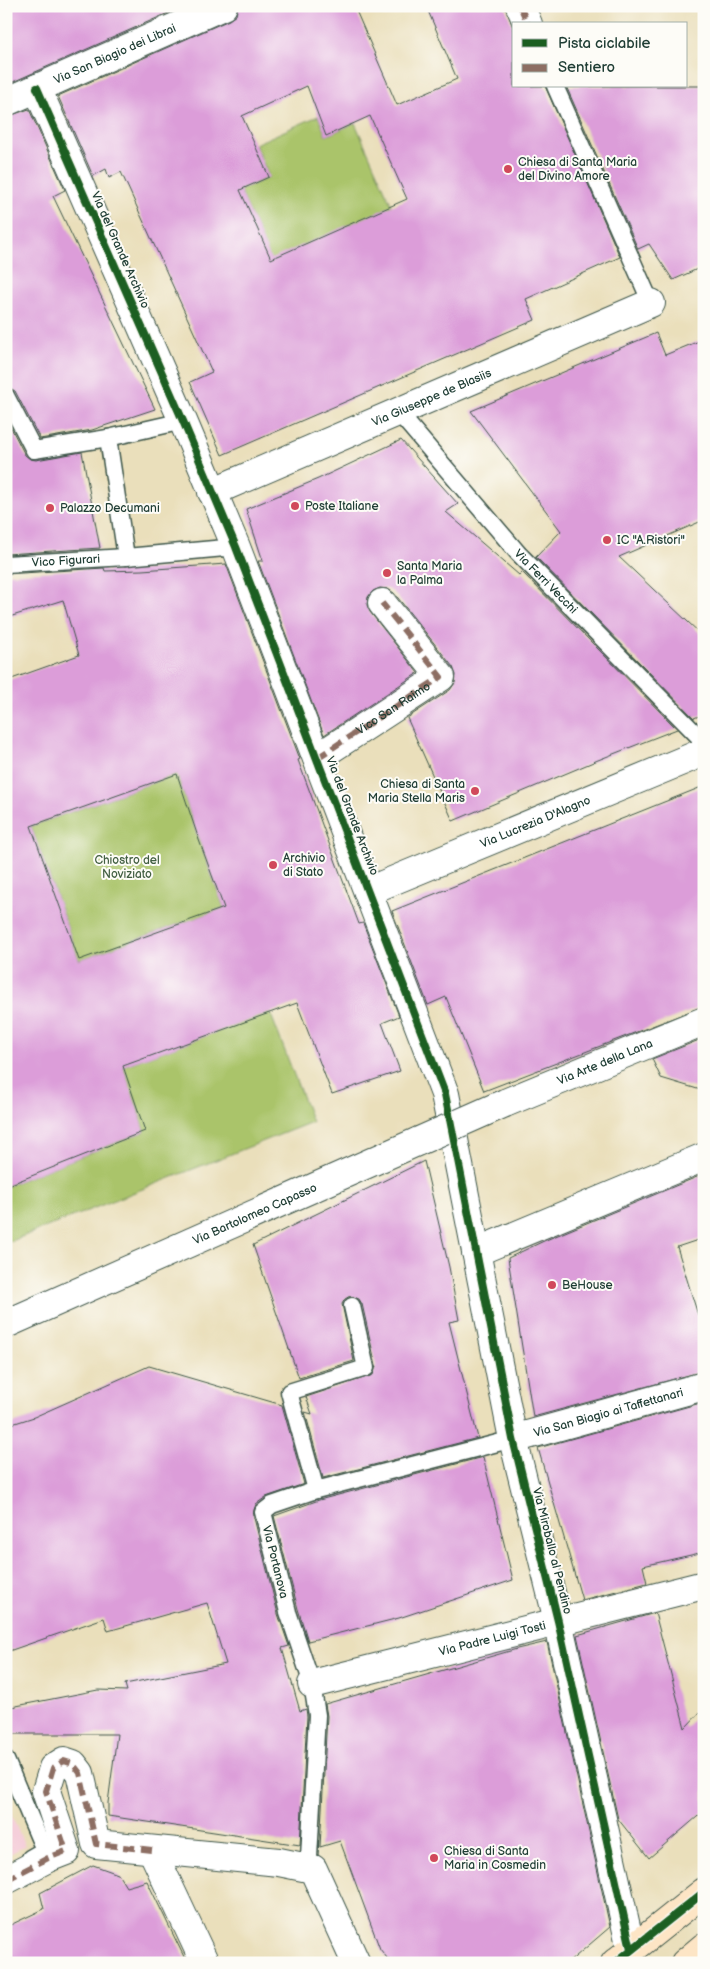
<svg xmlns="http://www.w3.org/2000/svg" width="710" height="1969" font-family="'Balsamiq Sans',sans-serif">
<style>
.built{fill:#f5cfda}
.garden{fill:#aac46a;stroke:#64804f}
.building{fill:#dc9dd9;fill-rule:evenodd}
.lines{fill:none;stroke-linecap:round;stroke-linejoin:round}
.lane-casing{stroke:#3d5548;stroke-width:19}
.street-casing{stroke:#3d5548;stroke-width:30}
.secondary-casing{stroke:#3d5548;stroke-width:30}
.lane{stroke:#fff;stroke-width:16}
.street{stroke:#fff;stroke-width:28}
.secondary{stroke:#fde5c5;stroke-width:28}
.street-bridge-casing{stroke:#3d5548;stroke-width:30;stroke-linecap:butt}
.street-bridge{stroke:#fff;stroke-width:28}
.quiet{stroke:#8d6e63;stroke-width:6;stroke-dasharray:12 6;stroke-linecap:butt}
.cycleway-casing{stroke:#fdfcf7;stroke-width:11}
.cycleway{stroke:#1b5e20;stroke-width:8}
.poi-dot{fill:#d1495b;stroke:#fdfcf7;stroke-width:2}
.labels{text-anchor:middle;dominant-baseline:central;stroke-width:4;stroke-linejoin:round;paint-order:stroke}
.street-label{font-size:12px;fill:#1f3d34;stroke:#fdfcf7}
.poi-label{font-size:12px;fill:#1f3d34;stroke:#fdfcf7;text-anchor:start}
.park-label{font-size:12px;fill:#425f42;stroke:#fdfcf7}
</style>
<rect width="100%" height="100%" fill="#fdfcf7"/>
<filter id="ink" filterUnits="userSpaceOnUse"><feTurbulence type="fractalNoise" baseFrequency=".02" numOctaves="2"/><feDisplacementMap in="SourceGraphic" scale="10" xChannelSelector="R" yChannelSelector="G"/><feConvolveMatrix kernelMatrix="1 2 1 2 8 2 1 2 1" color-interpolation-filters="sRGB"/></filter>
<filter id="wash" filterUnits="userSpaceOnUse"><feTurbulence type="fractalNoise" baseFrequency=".0096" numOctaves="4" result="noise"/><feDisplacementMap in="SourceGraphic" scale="20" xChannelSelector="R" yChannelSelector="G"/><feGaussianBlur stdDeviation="1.12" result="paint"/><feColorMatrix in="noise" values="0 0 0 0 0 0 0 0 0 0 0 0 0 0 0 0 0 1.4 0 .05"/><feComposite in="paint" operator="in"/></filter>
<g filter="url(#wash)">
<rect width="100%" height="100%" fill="#eadfbb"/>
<polygon class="built" points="6,1803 25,1846 6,1856"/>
<g class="garden">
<polygon points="318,116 326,136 355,123 392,206 271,260 240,190 269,177 255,144"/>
<polygon points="177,774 199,840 224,908 79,960 31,826"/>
<polygon points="270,1012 312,1122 6,1243 6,1186 145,1131 123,1066"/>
</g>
<g id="blocks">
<g class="building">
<polygon points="6,6 184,6 6,85"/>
<path d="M238,6H354L397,105L457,79L426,6H505L514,30V86H545L620,257L526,299L535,320L222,455L190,382L212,372L121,172L109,178L106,169L93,176L58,96L229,20L236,15ZM307,86L326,136L370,116L407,199L271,259L240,190L269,177L242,116Z"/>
<polygon points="566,86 704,86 704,266 673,280 649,244 638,249"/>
<polygon points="29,109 65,190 53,196 155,409 92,430 40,439 15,391 6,386 6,117"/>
<polygon points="656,333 665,355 704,339 704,520 619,557 704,637 704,714 694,718 536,557 561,531 471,411"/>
<polygon points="6,418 25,455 30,459 36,460 82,452 100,548 6,554"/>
<polygon points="401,440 458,504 446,512 519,575 522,572 677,729 598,760 453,821 407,718 450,690 455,683 456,675 453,667 394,593 388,589 380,588 373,591 368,597 367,605 370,612 418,673 324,735 258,561 263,561 246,509 318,479"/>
<path d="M226,564L300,759L298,760L359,924L363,923L399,1016L382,1023L400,1071L332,1094L297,1003L123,1066L145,1131L6,1186V681L79,655L63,600L6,618V574L104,568L105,571L142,570ZM177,774L199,840L224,908L79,960L31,826Z"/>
<polygon points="704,786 704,1006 484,1091 446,997 428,1005 392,911"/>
<polygon points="704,1038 704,1091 661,1078 652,1059"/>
<polygon points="424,1161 449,1267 459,1320 449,1322 478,1438 323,1478 305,1412 312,1414 306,1397 373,1375 376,1366 362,1304 359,1299 350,1296 345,1299 342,1304 354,1361 299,1378 253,1245"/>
<polygon points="704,1174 704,1238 677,1247 698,1315 704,1313 704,1371 533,1417 508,1258 546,1240"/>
<polygon points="149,1366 282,1405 304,1484 266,1497 256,1504 253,1514 278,1614 289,1646 282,1648 300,1711 306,1709 307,1716 300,1845 108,1816 108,1803 117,1734 6,1734 6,1708 98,1690 127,1691 125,1684 226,1664 207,1603 108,1631 104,1618 6,1652 6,1426 34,1417"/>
<polygon points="704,1402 704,1552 643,1566 647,1583 582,1600 538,1448"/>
<polygon points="483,1457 513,1580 399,1618 308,1641 298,1609 274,1516 319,1500"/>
<polygon points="655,1613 685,1728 704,1708 704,1811 649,1858 618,1819 577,1635"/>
<polygon points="547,1642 610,1927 568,1963 391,1963 380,1949 340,1841 320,1847 327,1716 325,1704 517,1649"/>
<polygon points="93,1865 118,1874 126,1887 147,1881 187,1963 6,1963 6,1927 44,1909 40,1893"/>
</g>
</g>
</g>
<g filter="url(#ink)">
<use href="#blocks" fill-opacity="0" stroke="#3d5548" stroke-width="1"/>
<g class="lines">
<g class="lane-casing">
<g id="lane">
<polyline points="555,86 651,303"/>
<polyline points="6,396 34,450 108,438 183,421"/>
<path id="s1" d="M398,412L518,553L704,742"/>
<polyline points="108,438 126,557 236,547"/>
<path id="s2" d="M6,564L126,557"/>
<polyline points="316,1490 289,1392 366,1368 352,1306"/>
<polyline points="6,1760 44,1850 30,1858"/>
<polyline points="313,1869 309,1857 317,1715 312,1684 288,1612 263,1512 272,1505 316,1490 513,1439"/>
</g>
</g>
<g class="street-casing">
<g id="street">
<polyline points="520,6 528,24"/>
<polyline points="37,88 183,421 236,547 445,1094 513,1439 558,1621 631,1949"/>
<path id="s3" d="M6,102L223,6"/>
<path id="s4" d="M212,492L651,303"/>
<path id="s5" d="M317,758L441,677L382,603"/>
<path id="s6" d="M368,891L704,752"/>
<path id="s7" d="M505,1103L704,1021"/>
<polyline points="476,1252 704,1157"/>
<path id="s8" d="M6,1324L419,1141"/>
<path id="s9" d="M513,1439L704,1386"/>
<path id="s10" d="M312,1684L704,1585"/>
<polyline points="152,1850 205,1963"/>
<polyline points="6,1880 48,1858 66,1851 46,1791 53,1768 64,1761 73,1764 80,1773 96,1844 279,1862 313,1869 356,1963"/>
</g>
</g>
<g class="secondary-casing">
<g id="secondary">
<polyline points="615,1963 704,1892"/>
<polyline points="685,1963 704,1947"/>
</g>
</g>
<use href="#lane" class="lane"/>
<use href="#street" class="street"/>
<use href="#secondary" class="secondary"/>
<g class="street-bridge-casing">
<polyline id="street-bridge" points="419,1141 505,1103"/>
</g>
<use href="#street-bridge" class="street-bridge"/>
<g class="quiet">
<polyline points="520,6 528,24"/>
<polyline points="317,758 441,677 382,603"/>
<polyline points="6,1880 48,1858 66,1851 46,1791 53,1768 64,1761 73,1764 80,1773 96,1844 152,1850"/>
<polyline points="354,1961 356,1963"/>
</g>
<g class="cycleway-casing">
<g id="cycleway">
<polyline points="37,88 183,421 236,547 445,1094 513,1439 558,1621 631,1949"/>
<polyline points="615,1963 704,1892"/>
</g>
</g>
<use href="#cycleway" class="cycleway"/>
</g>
</g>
<g class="poi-dot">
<circle cx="508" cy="169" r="5"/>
<circle cx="295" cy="506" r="5"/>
<circle cx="50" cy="508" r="5"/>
<circle cx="607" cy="540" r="5"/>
<circle cx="387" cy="573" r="5"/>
<circle cx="475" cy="791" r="5"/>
<circle cx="273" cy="865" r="5"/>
<circle cx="552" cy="1285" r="5"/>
<circle cx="434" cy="1858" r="5"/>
</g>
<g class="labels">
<g class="street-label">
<text stroke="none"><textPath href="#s3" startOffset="119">Via San Biagio dei Librai</textPath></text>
<text transform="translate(120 250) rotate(66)">Via del Grande Archivio</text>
<text stroke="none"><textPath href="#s4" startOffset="239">Via Giuseppe de Blasiis</textPath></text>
<text stroke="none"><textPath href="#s2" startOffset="60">Vico Figurari</textPath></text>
<text stroke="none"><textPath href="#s1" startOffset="225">Via Ferri Vecchi</textPath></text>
<text stroke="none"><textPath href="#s5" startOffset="91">Vico San Raimo</textPath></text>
<text transform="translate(352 816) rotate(69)">Via del Grande Archivio</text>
<text stroke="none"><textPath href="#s6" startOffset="181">Via Lucrezia D'Alagno</textPath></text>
<text stroke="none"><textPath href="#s7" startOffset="108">Via Arte della Lana</textPath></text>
<text stroke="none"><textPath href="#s8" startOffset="272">Via Bartolomeo Capasso</textPath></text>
<text stroke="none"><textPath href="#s9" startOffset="99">Via San Biagio ai Taffettanari</textPath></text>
<text transform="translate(552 1551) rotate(76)">Via Miroballo al Pendino</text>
<text transform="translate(275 1562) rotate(76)">Via Portanova</text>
<text stroke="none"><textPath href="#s10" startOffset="186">Via Padre Luigi Tosti</textPath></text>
</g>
<g class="poi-label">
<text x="518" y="162">Chiesa di Santa Maria<tspan x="518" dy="14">del Divino Amore</tspan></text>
<text x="305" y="506">Poste Italiane</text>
<text x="60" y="508">Palazzo Decumani</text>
<text x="617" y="540">IC "A.Ristori"</text>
<text x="397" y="566">Santa Maria<tspan x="397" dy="14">la Palma</tspan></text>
<text x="465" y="784" text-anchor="end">Chiesa di Santa<tspan x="465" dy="14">Maria Stella Maris</tspan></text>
<text x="283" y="858">Archivio<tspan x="283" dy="14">di Stato</tspan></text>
<text x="562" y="1285">BeHouse</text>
<text x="444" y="1851">Chiesa di Santa<tspan x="444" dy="14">Maria in Cosmedin</tspan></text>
</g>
<g class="park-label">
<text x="127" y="860">Chiostro del<tspan x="127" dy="14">Noviziato</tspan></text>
</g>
</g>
<rect width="710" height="1969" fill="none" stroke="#fdfcf7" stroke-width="25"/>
<rect x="512" y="22" width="175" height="65" fill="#fdfcf7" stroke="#a4b0a9"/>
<rect x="522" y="39" width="25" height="8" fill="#1b5e20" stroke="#a4b0a9"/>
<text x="558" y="48" font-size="15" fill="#1f3d34">Pista ciclabile</text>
<rect x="522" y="64" width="25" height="8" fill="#8d6e63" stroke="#a4b0a9"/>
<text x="558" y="72" font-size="15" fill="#1f3d34">Sentiero</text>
</svg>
